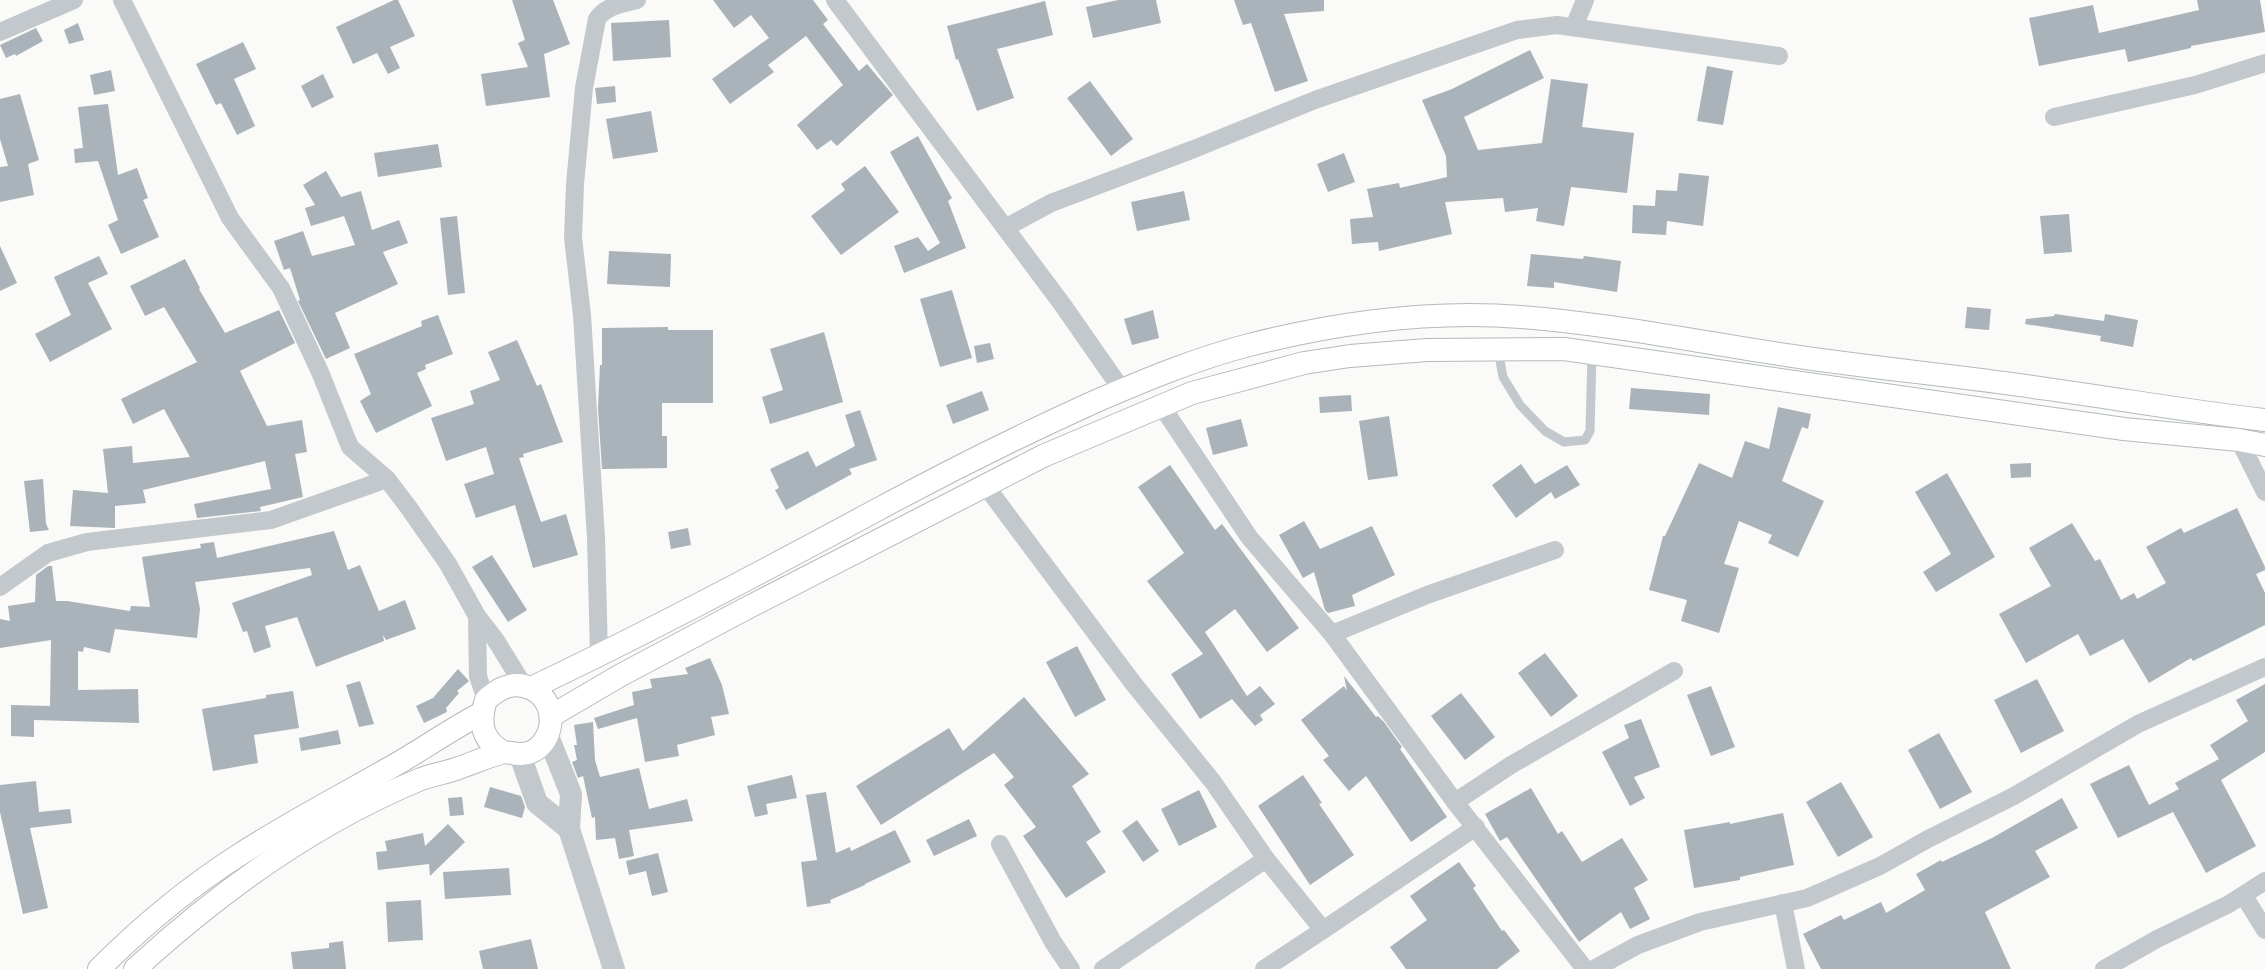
<svg xmlns="http://www.w3.org/2000/svg" width="2265" height="969" font-family="Helvetica,sans-serif">
<style>
.building{fill:#aab3b9}
.lines{fill:none;stroke-linecap:round;stroke-linejoin:round}
.secondary-casing{stroke:#b3babf;stroke-width:24}
.service{stroke:#c3c8cc;stroke-width:9}
.minor{stroke:#c3c8cc;stroke-width:18}
.tertiary{stroke:#c3c8cc;stroke-width:22}
.secondary{stroke:#fff;stroke-width:22}
</style>
<rect width="100%" height="100%" fill="#fafaf8"/>
<g class="building">
<polygon points="394,0 398,0 415,36 390,47 400,68 388,74 377,53 353,64 336,27"/>
<polygon points="512,0 553,0 570,44 544,54 550,97 486,106 481,74 528,67 518,43 525,40"/>
<polygon points="713,0 813,0 828,20 823,24 859,71 867,64 893,95 837,146 831,140 817,150 797,125 843,85 806,36 768,65 774,72 730,104 712,79 769,38 751,15 734,28"/>
<polygon points="1118,0 1156,0 1161,23 1093,38 1086,7"/>
<polygon points="1234,0 1324,0 1324,11 1284,14 1308,81 1275,92 1251,23 1243,25"/>
<polygon points="2197,0 2260,0 2265,32 2191,46 2191,48 2128,62 2125,49 2039,66 2029,18 2093,5 2099,33 2199,10"/>
<polygon points="1045,1 1053,35 997,49 1014,98 977,111 958,59 956,60 947,26"/>
<polygon points="669,20 671,57 613,61 611,23"/>
<polygon points="78,23 84,40 69,44 64,30"/>
<polygon points="36,28 43,41 16,56 15,54 6,58 0,45"/>
<polygon points="243,42 256,69 234,79 255,126 237,135 221,103 216,105 196,64"/>
<polygon points="1530,50 1544,78 1464,117 1478,150 1542,143 1551,79 1588,84 1582,127 1634,133 1627,193 1571,187 1564,226 1536,221 1538,208 1505,212 1503,198 1445,202 1452,234 1379,251 1378,242 1352,244 1350,219 1373,217 1367,189 1399,183 1400,188 1447,177 1446,156 1422,100 1452,89"/>
<polygon points="1707,66 1733,71 1723,125 1697,121"/>
<polygon points="111,70 115,91 94,95 90,75"/>
<polygon points="323,74 334,97 312,108 301,86"/>
<polygon points="1090,81 1133,139 1111,156 1067,98"/>
<polygon points="615,86 616,102 597,104 595,88"/>
<polygon points="20,94 39,160 28,164 34,195 0,202 0,167 8,166 0,139 0,99"/>
<polygon points="108,104 118,175 137,168 148,198 143,200 159,237 121,254 108,225 118,220 98,161 75,163 74,149 83,148 78,107"/>
<polygon points="651,111 658,152 613,159 606,119"/>
<polygon points="918,136 952,198 948,201 966,248 904,273 894,246 918,237 928,251 940,243 890,152"/>
<polygon points="438,144 442,167 378,177 374,153"/>
<polygon points="1344,153 1355,182 1328,192 1317,164"/>
<polygon points="865,166 899,212 841,255 811,216 845,190 841,184"/>
<polygon points="326,171 341,197 361,191 372,230 399,220 408,243 383,252 398,284 335,313 350,348 326,359 298,301 300,300 290,268 284,270 274,241 303,231 312,256 355,245 344,216 311,226 305,208 315,205 303,185"/>
<polygon points="1679,173 1709,176 1703,226 1667,221 1666,235 1632,233 1633,205 1655,206 1656,190 1677,191"/>
<polygon points="1184,191 1190,220 1137,231 1131,202"/>
<polygon points="2069,214 2072,252 2044,254 2040,216"/>
<polygon points="457,216 465,293 448,295 440,218"/>
<polygon points="0,246 17,283 0,291"/>
<polygon points="609,251 671,254 670,287 607,284"/>
<polygon points="1531,254 1583,259 1584,256 1621,261 1617,292 1554,282 1554,288 1527,286"/>
<polygon points="99,256 108,274 88,283 112,329 50,362 35,334 71,315 54,277"/>
<polygon points="185,259 200,288 199,289 225,333 279,310 295,343 240,371 267,426 302,420 307,452 295,454 303,497 260,507 261,511 197,518 194,504 271,489 265,461 143,490 146,503 115,506 115,528 70,526 73,490 108,493 103,449 132,446 133,463 190,457 164,409 133,424 121,399 197,362 164,307 145,316 130,286"/>
<polygon points="952,290 972,358 940,367 920,299"/>
<polygon points="1967,307 1991,309 1989,330 1965,328"/>
<polygon points="1153,310 1159,338 1132,345 1124,319"/>
<polygon points="2055,314 2104,321 2105,314 2138,320 2133,347 2100,341 2101,336 2025,324 2026,319 2054,316"/>
<polygon points="438,315 453,354 425,365 426,369 417,373 432,406 376,433 360,401 371,394 354,354 422,326 421,321"/>
<polygon points="668,327 668,330 713,330 713,403 662,403 662,436 667,436 667,468 602,469 598,408 600,365 602,365 602,328"/>
<polygon points="824,332 843,402 770,424 762,397 783,390 770,349"/>
<polygon points="517,340 537,386 541,384 563,442 523,454 524,457 519,458 541,522 566,514 578,555 533,568 515,505 476,518 464,484 494,474 486,447 446,461 431,418 474,404 470,391 500,380 488,352"/>
<polygon points="990,343 994,359 977,363 974,346"/>
<polygon points="1631,388 1710,394 1709,415 1629,409"/>
<polygon points="982,391 989,410 953,424 946,405"/>
<polygon points="1351,395 1352,411 1320,413 1319,397"/>
<polygon points="1778,407 1811,414 1808,429 1802,427 1782,481 1824,501 1798,557 1768,543 1772,535 1739,521 1724,564 1739,568 1719,633 1681,621 1687,600 1649,590 1663,536 1665,536 1699,463 1732,478 1745,441 1769,449"/>
<polygon points="860,410 877,460 849,469 852,474 786,510 775,490 779,488 770,469 808,451 816,467 855,446 845,415"/>
<polygon points="1389,416 1398,476 1368,480 1359,421"/>
<polygon points="1241,419 1248,446 1213,455 1206,428"/>
<polygon points="2031,463 2031,477 2011,478 2010,464"/>
<polygon points="1521,464 1535,484 1567,465 1580,485 1555,499 1551,492 1516,518 1492,485"/>
<polygon points="1170,465 1215,530 1222,524 1299,628 1267,652 1235,609 1205,632 1247,696 1260,686 1275,704 1260,715 1263,720 1255,726 1232,699 1200,719 1171,674 1203,654 1147,581 1184,553 1138,487"/>
<polygon points="1947,473 1995,557 1936,592 1923,572 1951,554 1915,492"/>
<polygon points="43,479 46,524 49,530 30,532 24,481"/>
<polygon points="2237,508 2265,567 2265,570 2256,574 2265,593 2265,625 2193,661 2191,658 2149,683 2123,639 2090,656 2078,634 2026,663 1999,614 2051,586 2029,548 2072,523 2095,561 2100,559 2121,600 2134,593 2137,599 2166,583 2146,547 2181,528 2184,533"/>
<polygon points="1304,521 1320,549 1372,526 1395,575 1352,595 1355,606 1328,613 1325,610 1314,572 1303,578 1279,535"/>
<polygon points="688,528 691,545 671,549 668,532"/>
<polygon points="334,531 348,570 360,565 379,611 405,600 416,629 386,640 383,635 384,641 316,667 297,617 265,626 271,647 254,653 247,631 243,632 232,603 312,575 310,568 195,582 200,609 197,638 115,629 110,653 84,647 83,652 78,651 78,690 138,689 139,723 34,720 34,737 11,736 11,705 50,706 51,640 0,648 0,619 10,621 8,606 35,602 36,575 48,566 52,566 56,601 67,601 130,611 131,606 150,607 142,557 201,548 200,544 214,542 217,558"/>
<polygon points="492,555 527,610 508,622 472,567"/>
<polygon points="1077,646 1106,700 1075,717 1046,662"/>
<polygon points="1545,653 1578,696 1551,717 1518,673"/>
<polygon points="710,658 722,685 729,714 711,717 715,735 677,745 679,756 645,762 637,718 598,729 594,718 634,705 632,692 652,688 650,679 688,674 685,668"/>
<polygon points="458,669 469,681 457,691 459,693 446,708 447,712 424,723 416,706 433,698"/>
<polygon points="1344,676 1376,717 1378,716 1384,722 1402,747 1400,749 1447,817 1411,842 1366,776 1349,791 1323,760 1329,756 1301,720 1344,686 1347,691"/>
<polygon points="2037,679 2064,731 2021,753 1994,700"/>
<polygon points="360,681 374,724 359,727 346,685"/>
<polygon points="2265,684 2265,752 2221,780 2256,846 2206,873 2173,812 2118,838 2090,784 2129,765 2149,805 2179,789 2175,783 2219,759 2210,745 2248,721 2236,700"/>
<polygon points="1711,686 1735,747 1711,756 1687,695"/>
<polygon points="293,691 299,728 254,735 258,763 213,771 202,709 266,698 266,695"/>
<polygon points="1461,693 1495,737 1465,760 1431,716"/>
<polygon points="1024,697 1089,774 1072,786 1101,832 1086,842 1106,872 1066,898 1023,836 1036,827 1004,785 1014,777 994,753 881,825 856,786 949,728 963,751"/>
<polygon points="1641,719 1660,767 1634,777 1645,798 1630,806 1602,752 1629,738 1624,725"/>
<polygon points="593,722 595,760 600,777 639,768 649,809 687,799 693,821 629,830 634,856 619,859 615,838 596,840 595,817 592,818 583,776 578,778 572,762 577,760 574,745 577,745 574,725"/>
<polygon points="338,730 341,744 301,751 299,738"/>
<polygon points="1939,733 1972,792 1940,809 1908,750"/>
<polygon points="792,775 797,798 766,804 768,814 755,817 747,786"/>
<polygon points="1303,775 1322,803 1319,804 1354,855 1310,885 1258,806"/>
<polygon points="36,781 39,812 70,809 72,823 30,828 48,908 23,914 0,812 0,785"/>
<polygon points="1841,782 1873,837 1838,857 1806,802"/>
<polygon points="490,787 521,796 525,807 522,818 484,807"/>
<polygon points="1531,788 1558,834 1562,831 1582,862 1622,838 1648,880 1634,888 1650,919 1630,929 1621,912 1579,942 1507,837 1500,841 1485,814"/>
<polygon points="1199,790 1217,827 1179,846 1161,809"/>
<polygon points="826,792 836,853 850,847 851,851 895,830 911,862 865,884 865,885 830,900 831,903 807,907 801,862 817,860 806,795"/>
<polygon points="462,797 464,815 450,816 448,798"/>
<polygon points="2062,798 2078,828 2035,851 2050,877 1985,912 2011,969 1821,969 1803,934 1841,915 1844,920 1881,902 1886,913 1925,890 1916,874 1941,860 1942,862 1992,838"/>
<polygon points="1783,813 1794,865 1740,877 1740,880 1694,888 1684,830 1730,822 1730,824"/>
<polygon points="969,819 977,836 934,856 926,840"/>
<polygon points="1137,820 1159,851 1143,862 1122,831"/>
<polygon points="448,824 465,842 430,876 429,864 378,870 376,852 387,851 385,841 423,833 425,846"/>
<polygon points="658,853 668,892 652,896 646,871 629,875 626,861"/>
<polygon points="1459,862 1476,886 1473,888 1502,931 1504,930 1520,951 1497,969 1406,969 1390,947 1427,920 1410,896"/>
<polygon points="509,868 511,895 445,899 443,872"/>
<polygon points="421,900 423,940 388,942 386,902"/>
<polygon points="531,939 538,969 483,969 479,951"/>
<polygon points="343,941 346,969 293,969 291,952 329,948 329,943"/>
</g>
<g class="lines">
<g class="secondary-casing">
<g id="secondary">
<path d="M531,688C647,633 760,573 873,512C945,473 1019,436 1094,402C1145,380 1195,359 1249,345C1336,323 1431,310 1521,317C1612,324 1703,343 1793,356C1878,369 1963,376 2047,389C2120,399 2192,412 2265,420"/>
<polyline points="551,716 621,675 747,608 1043,456 1192,393 1304,363 1350,356 1427,350 1564,349 2124,429 2239,440 2265,445"/>
<path d="M99,969C141,927 189,887 239,855C287,824 337,798 386,770C419,752 449,730 482,713"/>
<path d="M135,969C220,891 314,823 421,779C432,775 444,773 456,769C471,764 486,757 501,753C507,751 513,754 519,754C543,755 555,729 549,709C544,691 523,681 506,687C498,689 492,695 486,700C479,722 481,740 503,752"/>
</g>
</g>
<polyline class="service" points="1498,350 1503,377 1520,405 1545,431 1564,442 1585,440 1590,431 1592,353"/>
<g class="minor">
<polyline points="122,0 230,218 281,288 320,372 350,447 387,479 409,508 448,564 477,616 495,639 524,686"/>
<polyline points="835,0 1062,304 1122,390"/>
<polyline points="1574,27 1585,0"/>
<polyline points="0,32 74,0"/>
<polyline points="2054,117 2195,85 2265,63"/>
<polyline points="1005,228 1051,203 1194,149 1315,100 1517,30 1557,25 1779,56"/>
<polyline points="1161,405 1249,537 1332,634 1455,802 1585,969"/>
<polyline points="2239,440 2265,492"/>
<polyline points="985,485 1133,683 1213,782 1266,859 1323,930 1264,969"/>
<polyline points="0,587 48,553 87,542 271,520 387,479"/>
<polyline points="477,616 478,676 486,700"/>
<polyline points="1332,634 1427,595 1555,550"/>
<path d="M599,655L596,538L582,315L573,238L575,184L584,88L597,19C607,5 622,4 637,0"/>
<polyline points="1455,802 1511,765 1674,671"/>
<polyline points="1000,844 1053,942 1071,969"/>
<polyline points="2244,896 2265,930"/>
<polyline points="1783,903 1796,969"/>
<polyline points="1323,930 1476,827"/>
<polyline points="1103,969 1266,859"/>
<polyline points="1594,969 1638,945 1700,922 1807,898 1880,866 1928,839 2014,796 2138,724 2265,667"/>
<polyline points="2104,969 2157,939 2229,904 2265,881"/>
</g>
<g class="tertiary">
<polyline points="548,736 571,794 569,829 614,969"/>
<polyline points="520,755 537,803 569,829"/>
</g>
<use href="#secondary" class="secondary"/>
</g>
</svg>
